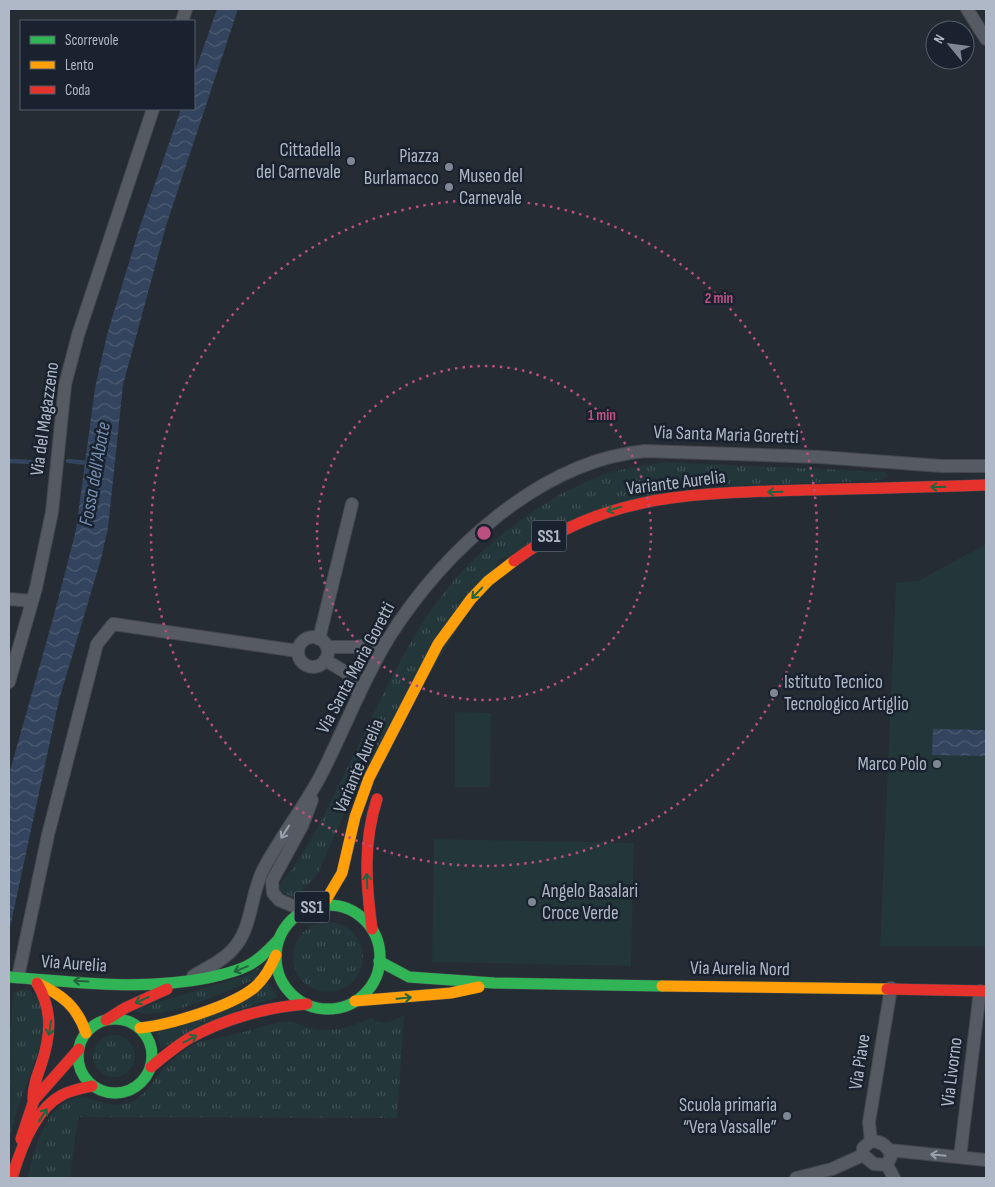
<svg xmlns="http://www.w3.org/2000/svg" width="995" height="1187" font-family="'Sofia Sans Condensed',sans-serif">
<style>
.grass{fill:url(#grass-tufts)}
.garden{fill:#233639}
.water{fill:url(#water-waves)}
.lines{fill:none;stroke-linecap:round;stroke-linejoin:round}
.stream{stroke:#32445e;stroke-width:4.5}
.street-casing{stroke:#44484e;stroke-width:14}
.fast-casing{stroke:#44484e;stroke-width:12}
.slow-casing{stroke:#44484e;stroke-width:12}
.jam-casing{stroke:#44484e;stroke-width:12}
.street{stroke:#565a62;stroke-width:12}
.fast{stroke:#30b455;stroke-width:11}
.slow{stroke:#ff9f0a;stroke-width:11}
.jam{stroke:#e5322d;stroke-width:11}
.oneway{stroke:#236440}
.oneway2{stroke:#98a0ad}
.ring{fill:none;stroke:#bb5080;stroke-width:2.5;stroke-dasharray:2.5 5}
.poi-dot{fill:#7e8793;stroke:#19222e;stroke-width:2}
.labels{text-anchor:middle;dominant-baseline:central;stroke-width:5;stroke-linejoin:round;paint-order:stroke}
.shield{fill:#19222e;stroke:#818b98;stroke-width:1}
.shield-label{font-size:18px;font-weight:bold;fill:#aeb8c6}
.poi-label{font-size:19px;fill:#aeb8c6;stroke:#19222e;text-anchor:end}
.street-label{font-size:19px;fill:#aeb8c6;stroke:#19222e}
.water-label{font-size:20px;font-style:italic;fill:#758eb0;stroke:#19222e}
.centre{fill:#bb5080;stroke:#19222e;stroke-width:2.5}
.ring-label{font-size:15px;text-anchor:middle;font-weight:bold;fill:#bb5080;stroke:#19222e;stroke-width:5;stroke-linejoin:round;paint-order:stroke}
</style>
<defs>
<pattern id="grass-tufts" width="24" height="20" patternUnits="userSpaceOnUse" patternTransform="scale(1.25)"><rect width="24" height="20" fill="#233639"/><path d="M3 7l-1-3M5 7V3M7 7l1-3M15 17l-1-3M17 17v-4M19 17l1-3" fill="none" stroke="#405154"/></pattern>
<pattern id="water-waves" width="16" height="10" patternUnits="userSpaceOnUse" patternTransform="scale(1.25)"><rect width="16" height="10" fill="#32445e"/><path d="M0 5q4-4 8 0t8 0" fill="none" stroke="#4d5d74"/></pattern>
</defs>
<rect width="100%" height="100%" fill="#262c33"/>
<g class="grass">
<path d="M665,462L885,472L888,476L881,480L687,488L500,559L347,808L317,875L295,898L281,892L279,885C310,851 329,804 349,764C375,713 397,660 429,613C469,553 538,499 605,474C624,468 645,466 665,462Z"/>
<circle cx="328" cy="957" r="35"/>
<path d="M259,967L255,979C231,989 158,1024 136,1011L139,1008L248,975Z"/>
<polygon points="268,983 278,997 238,1010 161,1048 156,1034"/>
<path d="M27,989C62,1009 31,1070 21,1099C16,1112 13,1126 9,1140V1037L14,992Z"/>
<path d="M404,1015L397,1118L78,1117L70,1178H28C33,1152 50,1089 87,1098C105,1102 111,1109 131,1102C145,1096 151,1083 160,1073C170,1061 185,1048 199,1042C212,1038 226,1037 240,1033C256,1029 270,1023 287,1022C295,1021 302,1026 309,1028C332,1034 350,1027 371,1018C384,1027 392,1022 404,1015Z"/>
<circle cx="114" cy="1056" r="21"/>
</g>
<g class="garden">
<polygon points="986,544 986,946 880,946 896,583 918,581"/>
<polygon points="455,712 491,713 490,787 455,787"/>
<polygon points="434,839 634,843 631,966 432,962"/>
</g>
<g class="water">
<polygon points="217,9 238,9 166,226 123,385 108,528 101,559 59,700 9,932 9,774 54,615 76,530 95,388 107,335 140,226 181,109 194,109 194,74"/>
<polygon points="933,729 986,730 985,756 932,755"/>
</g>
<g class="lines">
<g class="stream">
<polyline points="9,461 31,462"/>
<polyline points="68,461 89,463"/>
</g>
<g class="street-casing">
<g id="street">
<polyline points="967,9 986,39"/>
<polyline points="182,21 186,9"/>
<polyline points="9,599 32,601"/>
<circle cx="313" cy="652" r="15"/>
<polyline points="319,639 352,504"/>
<polyline points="327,647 356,647 387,641"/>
<polyline points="325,660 347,673 359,695"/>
<polyline points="9,682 36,588 52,512 65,385 78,335 153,109"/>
<polyline points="305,911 279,900 273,893 272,881 302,826 312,800"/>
<path d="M193,976C206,968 223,961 233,949C253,928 250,893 264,868C281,836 304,807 321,775C344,730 362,682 388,639C442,553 539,461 645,451L820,457L941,466H986"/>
<polyline points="18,977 48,835 97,644 113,624 298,651"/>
<polyline points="871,1141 869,1122 891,988"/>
<path d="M871,1141C881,1141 888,1146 891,1156L887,1165L874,1164L863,1155V1148Z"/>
<polyline points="889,1150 986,1160"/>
<polyline points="960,1157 980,991"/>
<polyline points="887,1165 894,1178"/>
<polyline points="796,1178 832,1169 863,1155"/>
</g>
</g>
<g class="fast-casing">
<g id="fast">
<circle cx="328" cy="957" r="52"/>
<polyline points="379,961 409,977 494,983 662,986"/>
<path d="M9,977C75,982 141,991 207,978C221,975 235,972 247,966C260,960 269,949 279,939"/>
<circle cx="115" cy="1056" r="37"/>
</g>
</g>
<g class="slow-casing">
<g id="slow">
<polyline points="323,905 342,873 355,817 369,778 438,644 471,599 488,581 514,561"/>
<path d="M37,983C62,995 77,1006 86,1033"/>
<polyline points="662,986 887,989"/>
<polyline points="355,1001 451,993 479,987"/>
<path d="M140,1028C169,1025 233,1006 255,987C265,978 271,967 276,955"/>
</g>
</g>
<g class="jam-casing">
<g id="jam">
<path d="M514,561C606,492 694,494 803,490C864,489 925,487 986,485"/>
<path d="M372,929C366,884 363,842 377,799"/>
<polyline points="887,989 986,991"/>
<polyline points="106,1020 125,1008 167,989"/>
<path d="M151,1067C163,1057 175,1047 188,1039C223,1019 267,1007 307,1004"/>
<path d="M33,1099C33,1087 37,1076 41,1065C51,1035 53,1011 37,983"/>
<polyline points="21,1139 34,1100 79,1049"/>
<path d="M12,1178C20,1150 35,1109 62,1095C71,1090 82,1088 92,1086"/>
</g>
</g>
<use href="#street" class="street"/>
<use href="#fast" class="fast"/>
<use href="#slow" class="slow"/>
<use href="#jam" class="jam"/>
</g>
<defs><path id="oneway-shaft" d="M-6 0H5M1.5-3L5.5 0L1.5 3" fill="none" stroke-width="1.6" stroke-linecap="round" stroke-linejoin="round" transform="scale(1.25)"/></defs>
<g class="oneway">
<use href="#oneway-shaft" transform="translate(938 487) rotate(178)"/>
<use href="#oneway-shaft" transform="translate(775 492) rotate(178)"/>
<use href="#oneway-shaft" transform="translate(614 509) rotate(163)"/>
<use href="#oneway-shaft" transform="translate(477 593) rotate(134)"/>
<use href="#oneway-shaft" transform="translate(367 881) rotate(-92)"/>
<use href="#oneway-shaft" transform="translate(241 969) rotate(158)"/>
<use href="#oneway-shaft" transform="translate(81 981) rotate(-177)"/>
<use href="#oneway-shaft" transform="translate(404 998) rotate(-5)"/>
<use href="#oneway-shaft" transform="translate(142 1000) rotate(156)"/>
<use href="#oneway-shaft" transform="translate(50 1028) rotate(99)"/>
<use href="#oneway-shaft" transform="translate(190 1039) rotate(-28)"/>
<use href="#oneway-shaft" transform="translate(43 1115) rotate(-58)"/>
</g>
<g class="oneway2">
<use href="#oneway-shaft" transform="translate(285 832) rotate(122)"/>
<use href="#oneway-shaft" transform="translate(938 1155) rotate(-174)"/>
</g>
<g class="ring">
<circle cx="484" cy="533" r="167"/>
<circle cx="484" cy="533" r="333"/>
</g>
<g class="poi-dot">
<circle cx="351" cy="161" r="5"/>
<circle cx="449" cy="167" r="5"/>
<circle cx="449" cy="187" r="5"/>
<circle cx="774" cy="693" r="5"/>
<circle cx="937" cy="764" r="5"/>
<circle cx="532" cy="902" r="5"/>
<circle cx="787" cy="1116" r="5"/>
</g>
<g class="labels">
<g class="shield">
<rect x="531.5" y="520.5" width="35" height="31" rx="4"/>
<rect x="294.5" y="891.5" width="35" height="31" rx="4"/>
</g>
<g class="shield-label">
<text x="549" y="536">SS1</text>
<text x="312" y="907">SS1</text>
</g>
<g class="poi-label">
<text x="341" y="150">Cittadella<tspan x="341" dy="22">del Carnevale</tspan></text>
<text x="439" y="156">Piazza<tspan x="439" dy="22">Burlamacco</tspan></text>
<text x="459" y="176" text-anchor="start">Museo del<tspan x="459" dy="22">Carnevale</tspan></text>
<text x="784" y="682" text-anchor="start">Istituto Tecnico<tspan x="784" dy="22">Tecnologico Artiglio</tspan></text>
<text x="927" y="764">Marco Polo</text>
<text x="542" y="891" text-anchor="start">Angelo Basalari<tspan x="542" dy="22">Croce Verde</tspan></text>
<text x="777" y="1105">Scuola primaria<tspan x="777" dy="22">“Vera Vassalle”</tspan></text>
</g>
<g class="street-label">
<text transform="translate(45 419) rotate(-82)">Via del Magazzeno</text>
<text transform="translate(726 435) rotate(2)">Via Santa Maria Goretti</text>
<text transform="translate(676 483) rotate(-7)">Variante Aurelia</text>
<text transform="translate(356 668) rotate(-62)">Via Santa Maria Goretti</text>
<text transform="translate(359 766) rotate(-67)">Variante Aurelia</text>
<text transform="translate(74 964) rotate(4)">Via Aurelia</text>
<text transform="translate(740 969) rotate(1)">Via Aurelia Nord</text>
<text transform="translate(860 1062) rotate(-81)">Via Piave</text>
<text transform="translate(952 1072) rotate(-83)">Via Livorno</text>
</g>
<g class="water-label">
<text transform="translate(95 474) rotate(-80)">Fossa dell'Abate</text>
</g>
</g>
<circle cx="484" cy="533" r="8" class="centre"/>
<g class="ring-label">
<text x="719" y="303">2 min</text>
<text x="602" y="420">1 min</text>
</g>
<rect width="995" height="1187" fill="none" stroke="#aeb8c6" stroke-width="20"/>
<rect x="20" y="20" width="175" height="90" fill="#19222e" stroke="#555e6b"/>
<rect x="30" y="36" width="25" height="8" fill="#30b455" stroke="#555e6b"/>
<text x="65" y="45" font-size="15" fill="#aeb8c6">Scorrevole</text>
<rect x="30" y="61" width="25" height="8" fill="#ff9f0a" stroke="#555e6b"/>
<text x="65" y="70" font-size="15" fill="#aeb8c6">Lento</text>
<rect x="30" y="86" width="25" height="8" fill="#e5322d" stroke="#555e6b"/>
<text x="65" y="95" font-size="15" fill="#aeb8c6">Coda</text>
<g transform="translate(950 45) rotate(299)"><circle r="24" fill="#19222e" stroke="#555e6b"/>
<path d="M0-4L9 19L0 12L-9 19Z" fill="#7e8793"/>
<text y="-8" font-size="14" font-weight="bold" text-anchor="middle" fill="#aeb8c6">N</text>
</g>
</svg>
